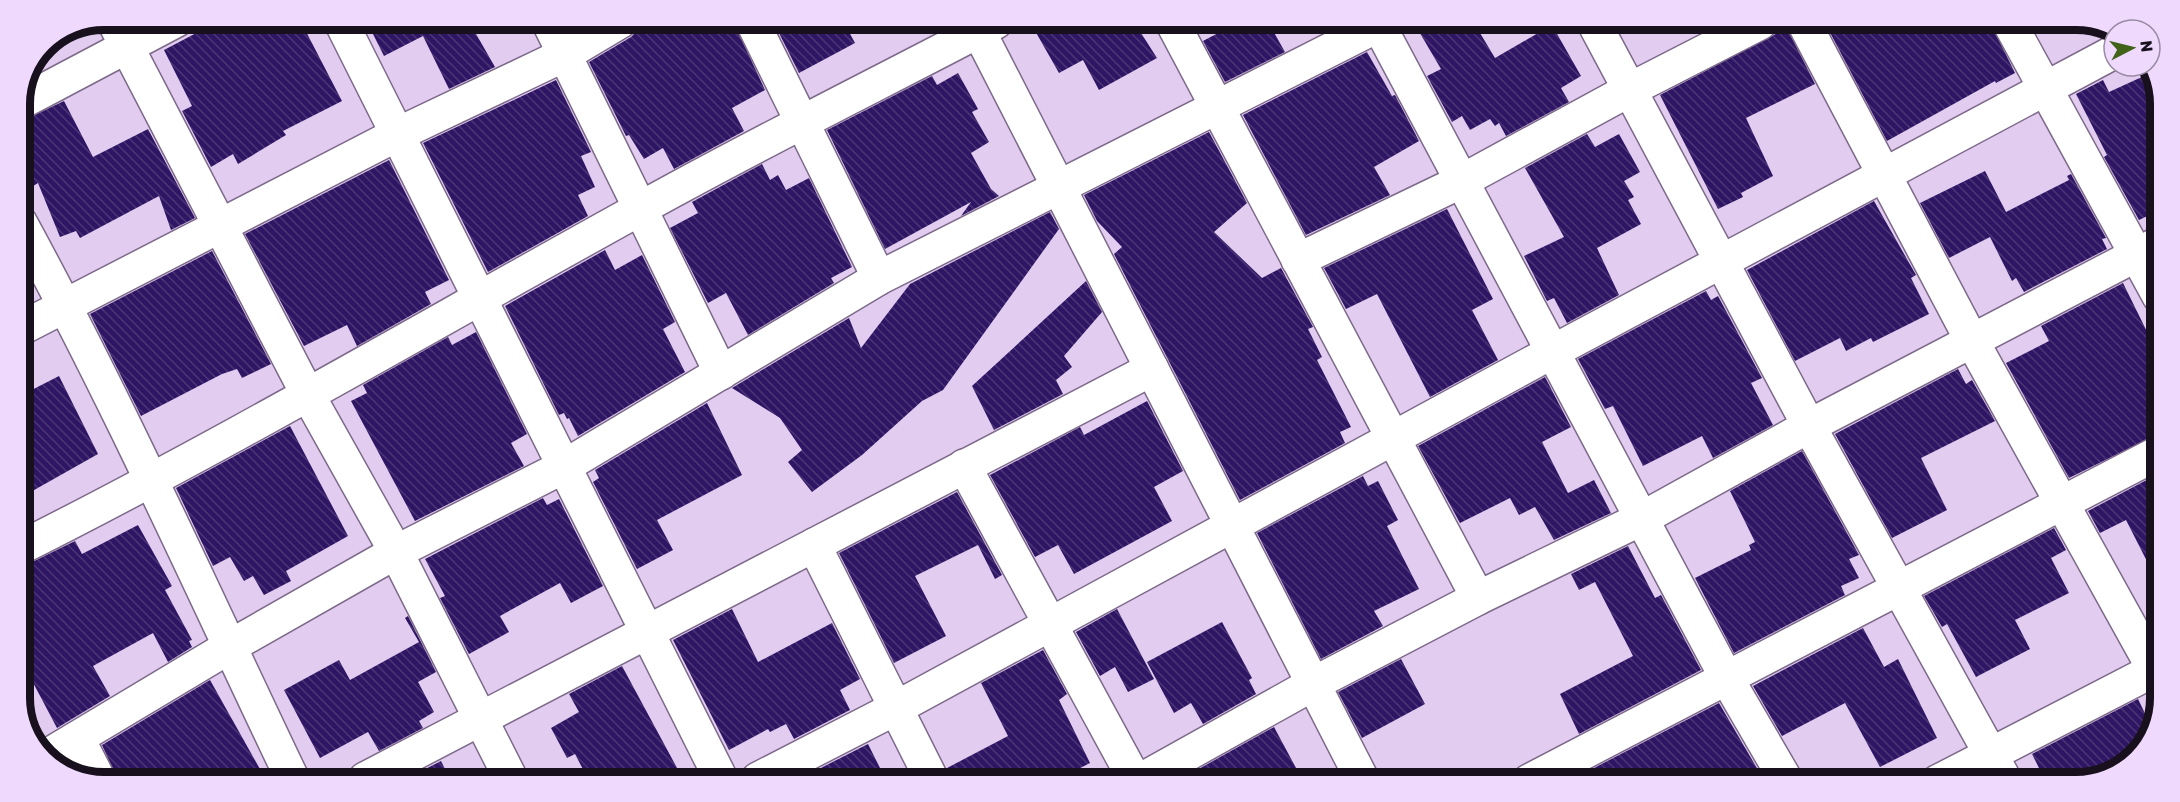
<svg xmlns="http://www.w3.org/2000/svg" width="2180" height="802" font-family="Rubik,sans-serif">
<style>
.building{fill:url(#building-back-hatch)}
.lines{fill:none;stroke-linecap:round;stroke-linejoin:round}
.street-casing{stroke:#7d6a8a;stroke-width:36}
.street{stroke:#fff;stroke-width:33}
.rim{fill:none;stroke:#18111d;stroke-width:8}
</style>
<defs>
<pattern id="building-back-hatch" width="6" height="6" patternUnits="userSpaceOnUse" patternTransform="scale(1.5)"><rect width="6" height="6" fill="#2f1664"/><path d="M-1 5l2 2M0 0l6 6M5-1l2 2" fill="none" stroke="#4b3675"/></pattern>
</defs>
<rect width="100%" height="100%" fill="#e2cdf1"/>
<g class="building">
<polygon points="196,20 300,20 342,101 283,131 286,135 238,164 233,154 211,167 182,111 192,106 164,50 202,30"/>
<polygon points="366,20 468,20 495,67 449,89 423,36 384,56"/>
<polygon points="640,21 733,21 765,90 732,108 744,131 674,169 663,148 644,159 629,135 626,136 589,62 631,37 638,30"/>
<polygon points="773,21 843,21 855,43 799,73"/>
<polygon points="1030,22 1134,22 1157,58 1099,90 1083,60 1059,73"/>
<polygon points="1217,22 1268,22 1285,52 1225,82 1203,41 1222,31"/>
<polygon points="1414,23 1474,23 1495,58 1552,25 1581,76 1561,88 1569,102 1506,136 1499,123 1495,126 1490,119 1470,130 1462,116 1452,122 1427,76 1441,69"/>
<polygon points="1825,23 1991,24 2015,73 1996,83 1995,81 1887,141"/>
<polygon points="1787,28 1815,84 1746,118 1773,176 1741,193 1743,197 1718,209 1660,95"/>
<polygon points="1367,52 1392,96 1395,95 1419,141 1374,167 1390,195 1306,235 1243,115"/>
<polygon points="958,73 978,109 972,112 989,142 971,153 991,189 999,196 961,216 971,202 885,249 827,130 932,76 937,85"/>
<polygon points="2144,76 2146,81 2152,77 2160,98 2160,210 2139,220 2104,157 2107,155 2076,94 2103,80 2109,92"/>
<polygon points="556,80 591,152 581,156 595,187 578,195 588,216 488,272 423,143"/>
<polygon points="64,101 93,157 148,129 195,218 171,230 159,196 80,238 76,231 60,237 38,183 30,188 20,168 20,122"/>
<polygon points="1209,132 1247,203 1214,232 1262,278 1281,268 1313,327 1308,329 1322,357 1317,360 1351,427 1340,432 1345,443 1240,500 1114,254 1122,247 1097,221 1084,195"/>
<polygon points="1587,134 1595,147 1619,134 1640,172 1624,181 1634,197 1628,200 1641,224 1597,248 1619,295 1567,323 1554,298 1547,301 1524,256 1564,237 1525,168"/>
<polygon points="389,160 449,280 425,292 431,304 357,346 347,325 304,346 245,234"/>
<polygon points="762,164 770,180 778,175 786,190 809,178 852,267 831,278 834,283 748,335 726,293 708,303 670,228 698,213 692,202"/>
<polygon points="1985,171 2006,212 2069,180 2067,176 2071,174 2106,238 2102,239 2107,249 2024,292 2016,278 2012,281 1990,237 1949,258 1920,203"/>
<polygon points="1874,201 1916,275 1911,278 1929,314 1873,342 1871,338 1846,351 1840,338 1795,361 1747,270"/>
<polygon points="1447,209 1493,299 1472,310 1498,360 1430,397 1377,294 1346,309 1324,268"/>
<polygon points="1050,212 1059,229 943,390 922,401 862,455 812,492 788,462 802,450 780,418 732,388 849,318 861,348 910,284"/>
<polygon points="605,250 615,270 642,255 675,322 663,329 685,372 578,436 569,418 567,419 564,413 559,415 505,306"/>
<polygon points="212,251 271,364 242,378 237,369 222,374 141,416 90,314"/>
<polygon points="1086,281 1102,312 1064,356 1072,367 1056,380 1063,394 994,430 972,386"/>
<polygon points="2123,283 2158,354 2158,434 2069,478 2006,363 2049,341 2041,326"/>
<polygon points="1706,291 1711,300 1718,296 1762,378 1751,383 1773,425 1713,458 1702,436 1643,466 1613,406 1605,409 1578,359"/>
<polygon points="476,332 527,434 511,443 524,466 415,521 351,401 367,393 363,385 448,337 452,345"/>
<polygon points="1958,369 1966,384 1972,380 1995,421 1921,458 1947,510 1892,538 1835,434"/>
<polygon points="59,376 98,454 20,498 20,396"/>
<polygon points="1545,377 1571,427 1542,442 1568,493 1594,480 1611,513 1554,540 1535,507 1519,515 1510,498 1460,523 1418,446"/>
<polygon points="1147,401 1183,471 1154,487 1172,521 1074,574 1058,545 1035,557 990,475 1080,427 1084,435"/>
<polygon points="707,403 742,475 657,520 673,550 637,569 593,482 599,478 595,470"/>
<polygon points="290,426 348,536 286,571 291,581 264,595 253,576 244,581 230,557 213,566 176,488"/>
<polygon points="1802,451 1859,555 1849,559 1859,578 1841,586 1845,595 1734,653 1695,578 1751,550 1749,545 1755,542 1730,491"/>
<polygon points="2158,474 2158,483 2157,581 2126,520 2100,533 2088,511"/>
<polygon points="1363,476 1368,486 1378,481 1398,520 1387,526 1419,589 1374,611 1383,626 1321,659 1257,533"/>
<polygon points="957,492 1002,575 995,579 978,545 915,576 946,636 894,663 839,553"/>
<polygon points="543,498 547,505 559,499 603,586 571,603 560,583 500,616 509,632 469,654 440,598 445,596 425,559"/>
<polygon points="138,525 172,586 165,590 192,640 189,641 192,647 168,662 153,633 93,666 110,696 57,728 20,658 20,568 75,541 82,554"/>
<polygon points="2054,528 2066,550 2051,558 2069,593 2015,620 2030,649 1976,677 1947,624 1942,627 1924,596"/>
<polygon points="1628,546 1655,598 1661,595 1701,670 1579,734 1560,694 1633,656 1595,582 1579,590 1571,574"/>
<polygon points="732,609 758,662 832,623 860,679 840,690 850,710 794,739 786,724 770,732 768,729 729,750 673,640"/>
<polygon points="1117,609 1154,679 1128,692 1115,667 1100,676 1076,632"/>
<polygon points="408,616 436,672 418,682 434,712 419,721 423,728 379,751 368,732 320,758 284,690 339,660 350,680 419,642 405,618"/>
<polygon points="1222,622 1252,678 1249,680 1256,694 1203,724 1191,703 1174,713 1147,662"/>
<polygon points="1863,628 1884,667 1898,659 1937,738 1880,767 1845,703 1782,736 1753,686"/>
<polygon points="1043,650 1067,694 1059,700 1090,763 1057,780 951,780 947,768 1008,736 981,683"/>
<polygon points="1401,659 1425,704 1362,738 1338,692"/>
<polygon points="622,666 683,779 588,779 575,754 567,758 551,728 579,712 569,694"/>
<polygon points="210,680 265,778 117,778 102,745"/>
<polygon points="2138,699 2153,730 2123,768 2076,782 2046,782 2032,754"/>
<polygon points="1719,703 1765,782 1569,781"/>
<polygon points="1274,727 1303,781 1179,780"/>
<polygon points="868,744 886,780 815,780 811,773"/>
<polygon points="441,761 450,779 406,779"/>
</g>
<g class="lines">
<g class="street-casing">
<g id="street">
<polyline points="113,20 308,395 396,552 511,779"/>
<polyline points="340,20 721,779"/>
<polyline points="548,21 721,373"/>
<polyline points="752,21 879,278"/>
<polyline points="974,22 1363,781"/>
<polyline points="1172,22 1478,598"/>
<polyline points="1377,22 1726,677 1787,782"/>
<polyline points="1594,23 1809,426 2006,782"/>
<polyline points="1804,23 1972,341 2156,673"/>
<polyline points="2010,24 2159,296"/>
<polyline points="20,103 177,20"/>
<path d="M20,222C119,403 203,592 292,778"/>
<polyline points="1298,260 1460,182 1631,89 1760,23"/>
<polyline points="20,329 396,135 564,55 621,21"/>
<polyline points="964,466 1135,780"/>
<polyline points="814,545 932,780"/>
<path d="M20,548C229,443 431,324 636,211C754,145 876,85 996,22"/>
<polyline points="78,739 98,778"/>
<polyline points="47,756 229,647 396,552 565,466 879,278 1385,22"/>
<polyline points="365,779 1152,369"/>
<polyline points="758,779 896,708 1552,352 2114,52"/>
<polyline points="1141,780 1313,684 1478,598 1641,519 1809,426 2159,243"/>
<polyline points="1529,781 2158,453"/>
<polyline points="1937,782 2156,669"/>
</g>
</g>
<use href="#street" class="street"/>
</g>
<path d="M0 0H2180V802H0ZM104 30H2076A74 74 0 0 1 2150 104V698A74 74 0 0 1 2076 772H104A74 74 0 0 1 30 698V104A74 74 0 0 1 104 30Z" fill="#efdafe" fill-rule="evenodd"/>
<path class="rim" d="M104 30H2076A74 74 0 0 1 2150 104V698A74 74 0 0 1 2076 772H104A74 74 0 0 1 30 698V104A74 74 0 0 1 104 30Z"/>
<g transform="translate(2132 48) rotate(83)"><circle r="28" fill="#efdafe" stroke="#998aa4" stroke-width="1.5"/>
<path d="M0-4.5L10 22L0 15L-10 22Z" fill="#416219"/>
<text y="-9" font-size="16" font-weight="bold" text-anchor="middle" fill="#18111d">N</text>
</g>
</svg>
